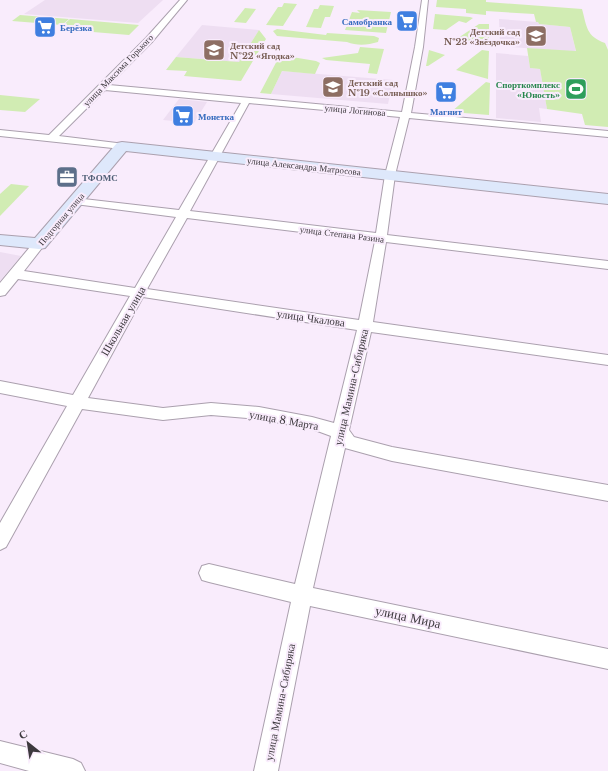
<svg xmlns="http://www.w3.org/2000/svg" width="608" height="771" font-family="'Libre Baskerville',serif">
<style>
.built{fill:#eedef2}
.green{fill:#d1ecb3}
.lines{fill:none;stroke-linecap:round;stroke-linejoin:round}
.street-casing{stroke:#aba0ae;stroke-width:2}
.secondary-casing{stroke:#aba0ae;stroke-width:2}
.street{fill:#fff;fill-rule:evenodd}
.secondary{fill:#dee8fb;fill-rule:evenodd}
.labels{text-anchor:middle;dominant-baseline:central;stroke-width:4;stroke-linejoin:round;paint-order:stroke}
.far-shop-label{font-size:9px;font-weight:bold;fill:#366cbe;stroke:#f9ecfc;text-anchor:start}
.far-education-label{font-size:9px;font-weight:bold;fill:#785e54;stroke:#f9ecfc;text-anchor:start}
.far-street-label{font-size:9px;fill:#3d393e;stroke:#f9ecfc}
.far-leisure-label{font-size:9px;font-weight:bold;fill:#27864d;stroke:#f9ecfc;text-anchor:end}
.far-service-label{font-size:9px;font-weight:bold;fill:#4e5e75;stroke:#f9ecfc;text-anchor:start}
.street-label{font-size:11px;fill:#3d393e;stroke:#f9ecfc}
.near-street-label{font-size:13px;fill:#3d393e;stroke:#f9ecfc}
</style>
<rect width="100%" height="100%" fill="#f9ecfc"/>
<g class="built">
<polygon points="45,0 163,0 138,23 24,14"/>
<polygon points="499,19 538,22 539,24 570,27 576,52 500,46"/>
<polygon points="202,25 259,30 239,62 176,57"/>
<polygon points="496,53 528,56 530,68 540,69 547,109 539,108 541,122 496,118"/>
<polygon points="282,71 393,80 388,104 271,94"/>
<polygon points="179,99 207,102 194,123 163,120"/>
<polygon points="0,252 21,256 0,281"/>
</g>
<g class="green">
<path d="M437,0H486V2L582,9C587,27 586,36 605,43L608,50V127L585,125L582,114L547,109L540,69L530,68L527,48L576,51L570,27L539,24L538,22H536L534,14L486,11V15L466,13V9L436,7Z"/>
<polygon points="284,3 297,4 283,26 266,25 278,7 282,7"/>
<polygon points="320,5 334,6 330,17 325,17 321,28 306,27 314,9 318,9"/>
<polygon points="245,8 256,9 246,23 234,22"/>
<polygon points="357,10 391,12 386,33 345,30 352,12 360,13"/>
<polygon points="435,14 470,17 473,18 466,23 459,21 446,30 433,29"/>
<polygon points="20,15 69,19 62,25 12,21"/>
<polygon points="70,19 139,25 129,35 69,30 73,26 63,25"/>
<polygon points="479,24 489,24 489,46 458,38"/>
<path d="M277,29L326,35L327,33L374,36L379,38L378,42C368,45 357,46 347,42L277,36L273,31Z"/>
<polygon points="259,30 266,39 241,81 184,76 187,71 166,70 176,57 239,62"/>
<polygon points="360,47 384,49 377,74 368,73 370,64 326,60 322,58 358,53"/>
<polygon points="429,50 445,55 428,66 426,66"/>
<polygon points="482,50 489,51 488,79 456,70"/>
<polygon points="280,55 316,61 320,63 315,74 282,71 271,94 260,93"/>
<polygon points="486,82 490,83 489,115 451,112"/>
<polygon points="0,95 40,99 25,112 0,110"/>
<polygon points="11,184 29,186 0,216 0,194"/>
</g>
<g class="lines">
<g class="street-casing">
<g id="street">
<path d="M180,0H187L152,42L109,85L402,112L415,47L422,0H428L423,47L411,113L608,131V137L409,118L395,175L387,235L608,261V269L386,242L373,322L608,355V365L371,332L349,430L354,437L392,447L608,485V501L392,461L345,448L313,588L608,649V669L310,606L278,771H254L291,602L209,582L202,580L199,573L202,566L209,564L295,584L331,436L312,429L259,419L211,415L163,420L82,409L6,547L0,550V523L67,406L0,393V381L73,395L130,296L18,279L5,295L0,296V283L35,241H43L45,244L24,271L135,288L176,217L75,204L69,201L75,198L179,210L241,103L105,90L59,136L125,144L127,146L125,148L122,149L0,136V130L49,135L146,38ZM249,103L400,117L385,175L376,233L190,211ZM187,218L375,241L359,320L147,289ZM143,297L357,330L334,423L312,417L259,407L211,403L163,408L88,398Z"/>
<polygon points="0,741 73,759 81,763 85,771 29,771 0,763"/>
</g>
</g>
<g class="secondary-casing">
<polygon id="secondary" points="122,142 608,194 608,204 126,151 45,248 39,249 0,245 0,235 35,238 117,143"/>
</g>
<use href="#street" class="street"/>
<use href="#secondary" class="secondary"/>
</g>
<defs>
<g id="supermarket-square" transform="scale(1.15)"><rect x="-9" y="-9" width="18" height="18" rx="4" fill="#3f7fe0" stroke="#f9ecfc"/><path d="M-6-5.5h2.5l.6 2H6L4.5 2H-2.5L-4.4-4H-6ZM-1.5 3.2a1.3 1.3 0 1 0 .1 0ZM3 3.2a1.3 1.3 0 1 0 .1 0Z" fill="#fff"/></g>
<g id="school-square" transform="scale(1.15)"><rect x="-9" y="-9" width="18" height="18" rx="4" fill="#8d6e63" stroke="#f9ecfc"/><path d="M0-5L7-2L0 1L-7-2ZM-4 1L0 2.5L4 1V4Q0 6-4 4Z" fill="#fff"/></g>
<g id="stadium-square" transform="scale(1.15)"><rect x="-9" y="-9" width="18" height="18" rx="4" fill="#2e9e5b" stroke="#f9ecfc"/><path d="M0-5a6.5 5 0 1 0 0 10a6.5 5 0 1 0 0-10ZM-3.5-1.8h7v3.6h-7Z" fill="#fff"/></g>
<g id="office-square" transform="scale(1.15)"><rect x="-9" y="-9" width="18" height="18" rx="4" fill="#5c6f8a" stroke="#f9ecfc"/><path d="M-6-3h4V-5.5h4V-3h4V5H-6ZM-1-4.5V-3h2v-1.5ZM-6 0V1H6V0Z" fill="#fff"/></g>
</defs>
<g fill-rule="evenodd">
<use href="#supermarket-square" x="407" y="21"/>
<use href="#supermarket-square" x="45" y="27"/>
<use href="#school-square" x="536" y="36"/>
<use href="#school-square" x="214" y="50"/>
<use href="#school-square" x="333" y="87"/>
<use href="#stadium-square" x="576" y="89"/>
<use href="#supermarket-square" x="446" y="92"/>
<use href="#supermarket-square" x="183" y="116"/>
<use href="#office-square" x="67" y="177"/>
</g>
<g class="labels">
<g class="far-shop-label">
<text x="392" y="21" text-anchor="end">Самобранка</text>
<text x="60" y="27">Берёзка</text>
<text x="446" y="111" text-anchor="middle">Магнит</text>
<text x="198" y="116">Монетка</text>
</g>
<g class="far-education-label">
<text x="520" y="31" text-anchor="end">Детский сад<tspan x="520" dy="10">№23 «Звёздочка»</tspan></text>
<text x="230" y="45">Детский сад<tspan x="230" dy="10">№22 «Ягодка»</tspan></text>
<text x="348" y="82">Детский сад<tspan x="348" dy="10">№19 «Солнышко»</tspan></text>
</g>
<g class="far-street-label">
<text transform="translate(118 70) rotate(-46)">улица Максима Горького</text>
<text transform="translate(355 110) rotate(5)">улица Логинова</text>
<text transform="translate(304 166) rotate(6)">улица Александра Матросова</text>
<text transform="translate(61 219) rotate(-50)">Подгорная улица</text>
<text transform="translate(342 234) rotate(7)">улица Степана Разина</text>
</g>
<g class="far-leisure-label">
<text x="560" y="84">Спорткомплекс<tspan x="560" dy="10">«Юность»</tspan></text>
</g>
<g class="far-service-label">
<text x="82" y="177">ТФОМС</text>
</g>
<g class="street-label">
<text transform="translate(311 318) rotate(8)">улица Чкалова</text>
<text transform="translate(123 321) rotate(-60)">Школьная улица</text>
<text transform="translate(351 387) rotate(-77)">улица Мамина-Сибиряка</text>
<text transform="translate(284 420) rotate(10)">улица 8 Марта</text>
<text transform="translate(280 702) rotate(-79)">улица Мамина-Сибиряка</text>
</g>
<g class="near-street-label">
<text transform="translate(408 617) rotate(12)">улица Мира</text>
</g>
</g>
<g transform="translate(28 743) rotate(330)" stroke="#f9ecfc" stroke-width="3" paint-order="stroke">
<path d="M0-3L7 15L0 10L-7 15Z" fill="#3d393e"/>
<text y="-6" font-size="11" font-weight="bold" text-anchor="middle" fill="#3d393e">С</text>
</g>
</svg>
